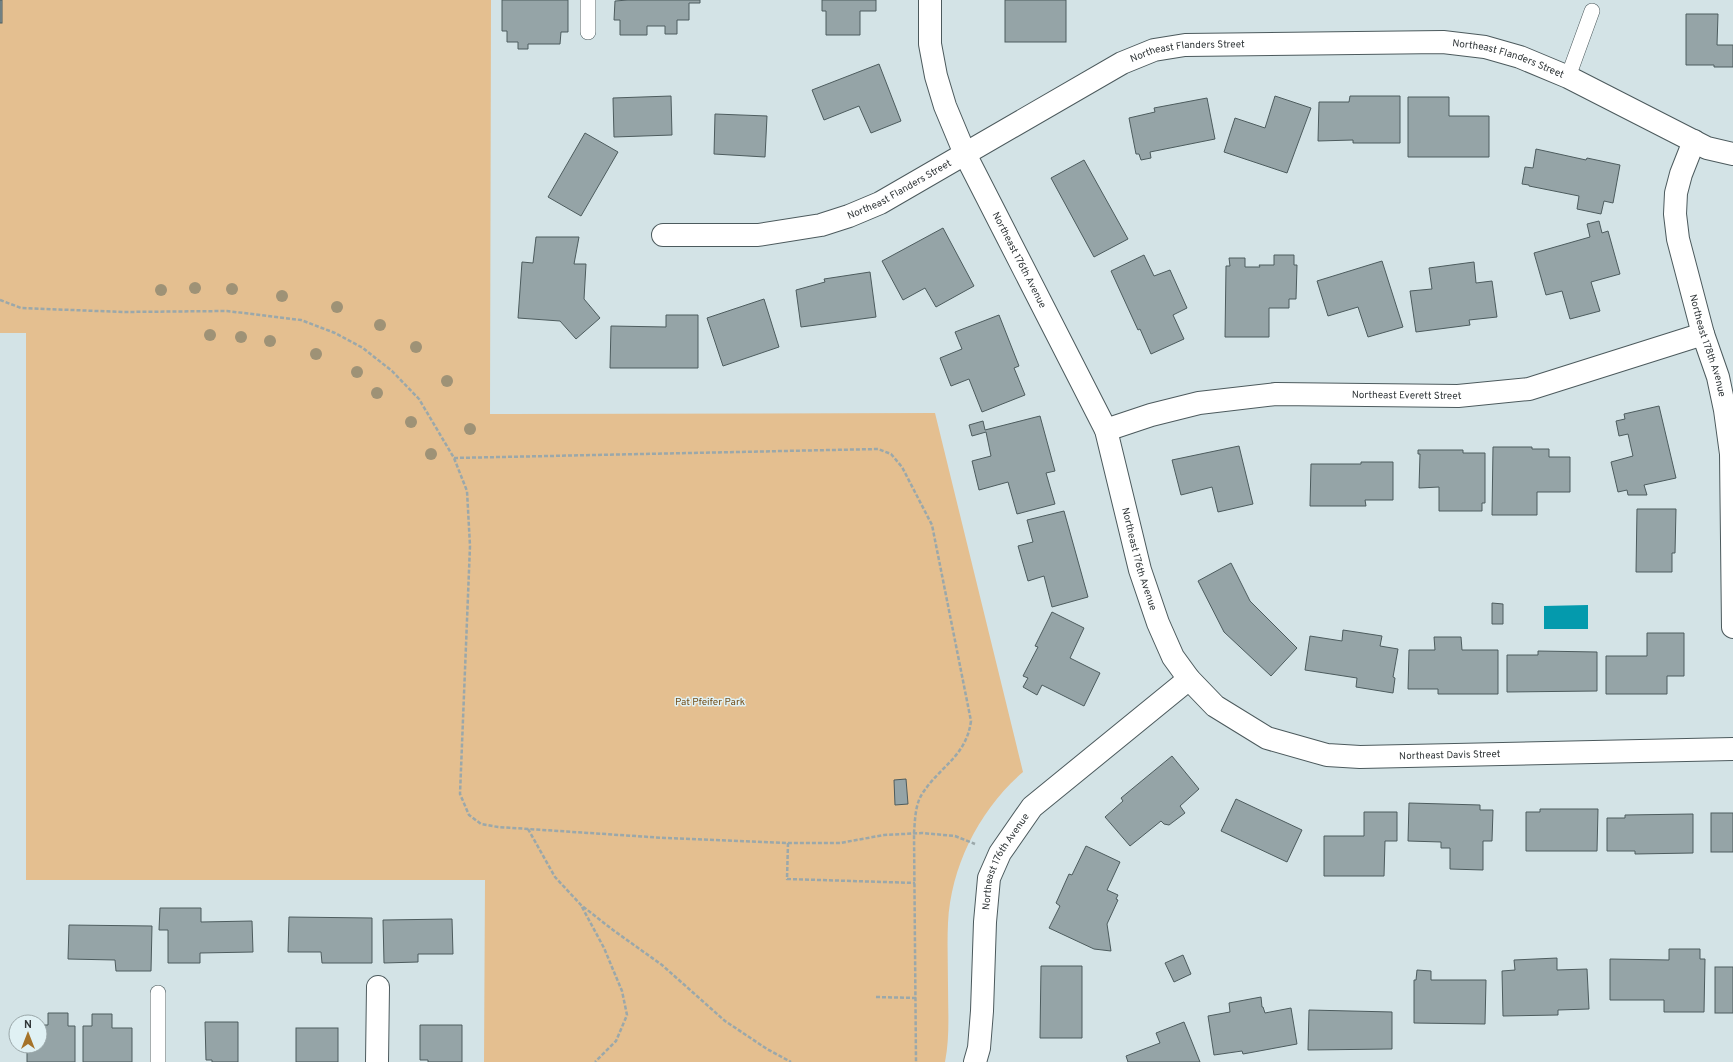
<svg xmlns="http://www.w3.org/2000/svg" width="1733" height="1062" font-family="Overpass,sans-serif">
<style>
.green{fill:#e4bf90}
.water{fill:#049aad}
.building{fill:#95a4a7;stroke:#4d5c5e}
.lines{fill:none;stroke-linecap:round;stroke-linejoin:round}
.service-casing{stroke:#4c5a5d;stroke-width:16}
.minor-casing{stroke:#4c5a5d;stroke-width:24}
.path{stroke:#9ba8aa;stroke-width:2.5;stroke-dasharray:4 2;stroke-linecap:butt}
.service{stroke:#fff;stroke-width:15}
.minor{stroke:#fff;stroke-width:22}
.tree{fill:#9e9276}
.labels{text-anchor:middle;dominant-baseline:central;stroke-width:3;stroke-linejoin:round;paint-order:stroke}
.street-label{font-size:10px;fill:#313739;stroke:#e0f1f4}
.park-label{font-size:10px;fill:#734f1a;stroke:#e0f1f4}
</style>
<rect width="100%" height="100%" fill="#d3e3e6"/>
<path class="green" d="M0,0H491L490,414L935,413L1023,772C980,809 951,865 948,923C947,944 948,965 948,986C948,1011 950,1037 945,1062H484L485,880H26V333H0Z"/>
<polygon class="water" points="1588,605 1588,629 1544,629 1544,606"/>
<g class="building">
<rect x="0" y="0" width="2" height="23"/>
<polygon points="502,0 568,0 568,32 561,32 560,44 528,44 528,49 518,49 518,42 507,42 507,31 502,31"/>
<polygon points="628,0 700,0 700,3 689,3 689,20 677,20 677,34 665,34 665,26 647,26 647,35 620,35 620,20 614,20 615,1"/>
<polygon points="822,0 876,0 876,11 860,11 860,35 826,35 826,11 822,11"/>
<rect x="1005" y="0" width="61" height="42"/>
<polygon points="1686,14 1718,14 1717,45 1733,45 1733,67 1714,67 1714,65 1686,65"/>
<polygon points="879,64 901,121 871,133 859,106 824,120 812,90"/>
<polygon points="671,96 672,135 614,137 613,98"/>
<polygon points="1275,96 1311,108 1287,173 1224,152 1235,118 1265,128"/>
<polygon points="1350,96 1400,96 1400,143 1353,143 1353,140 1318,141 1319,102 1349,102"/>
<polygon points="1408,97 1449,97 1449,116 1489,116 1489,157 1408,157"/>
<polygon points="1207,98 1215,139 1150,152 1151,158 1141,160 1139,154 1136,154 1129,118 1155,112 1154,108"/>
<polygon points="715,114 767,116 765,157 714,154"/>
<polygon points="585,133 618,152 581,216 548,197"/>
<polygon points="1536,149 1586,160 1587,158 1620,165 1613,203 1604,201 1601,214 1577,209 1579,196 1529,186 1529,185 1522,184 1525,167 1533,168"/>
<polygon points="1084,160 1128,239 1094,257 1051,178"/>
<polygon points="1599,221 1602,233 1608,231 1620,274 1591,282 1600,311 1570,319 1562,291 1546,295 1534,253 1590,237 1587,224"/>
<polygon points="943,228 974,286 936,307 925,288 903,300 882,261"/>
<polygon points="536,237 579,237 574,264 586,264 584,299 600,318 576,339 560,321 518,318 522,262 533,263"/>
<polygon points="1144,255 1154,276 1170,270 1187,308 1173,315 1184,339 1151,354 1140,329 1138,330 1111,271"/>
<polygon points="1274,255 1294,255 1294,265 1297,265 1296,299 1289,299 1289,308 1269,308 1269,337 1225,337 1226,266 1230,266 1229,258 1245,258 1245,267 1260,267 1259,265 1274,265"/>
<polygon points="1382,261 1403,327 1368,337 1358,307 1328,316 1317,281"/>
<polygon points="1474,262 1476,283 1492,281 1497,317 1469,320 1470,325 1416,332 1410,291 1432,289 1429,268"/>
<polygon points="870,272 876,317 801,327 796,290 825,282 824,279"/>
<polygon points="764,299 779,347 723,366 707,318"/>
<polygon points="666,315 698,315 698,368 610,368 611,326 666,327"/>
<polygon points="999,315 1019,366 1014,368 1025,395 982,412 969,379 951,386 940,358 962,349 955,332"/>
<polygon points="1659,406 1676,478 1644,485 1647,495 1628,495 1627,490 1618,492 1611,462 1633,456 1628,434 1619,436 1616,421 1625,419 1624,414"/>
<polygon points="1040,416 1055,471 1046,473 1055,504 1017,514 1008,482 979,490 972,461 991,456 986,432 972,436 969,425 983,421 985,430"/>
<polygon points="1239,446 1253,504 1218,512 1212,487 1181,495 1172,460"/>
<polygon points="1493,447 1532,447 1532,449 1549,449 1549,457 1570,457 1570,492 1537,492 1537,515 1492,515"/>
<polygon points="1418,450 1463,450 1463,453 1485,453 1485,503 1482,503 1482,511 1439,511 1439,487 1419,488 1420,454 1418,454"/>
<polygon points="1361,462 1393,462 1393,500 1365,500 1366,506 1310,506 1311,464 1361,464"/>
<polygon points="1637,509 1676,509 1675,553 1672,553 1672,572 1636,572"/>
<polygon points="1064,511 1088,597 1052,607 1044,576 1028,581 1018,546 1033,542 1027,520"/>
<polygon points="1231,563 1250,601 1297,648 1271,676 1224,632 1198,581"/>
<polygon points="1492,603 1503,604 1503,624 1492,624"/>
<polygon points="1052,612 1084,628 1070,658 1100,673 1084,706 1042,685 1037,695 1023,687 1028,678 1023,676 1038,647 1035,646"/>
<polygon points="1343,630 1382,636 1380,646 1398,649 1393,677 1395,678 1393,693 1356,687 1357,678 1305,670 1310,636 1342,641"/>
<polygon points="1647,633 1684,633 1684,676 1667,676 1667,694 1606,694 1606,656 1647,656"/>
<polygon points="1434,637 1461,637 1462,650 1498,650 1498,694 1438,694 1438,689 1408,689 1409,650 1435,650"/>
<polygon points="1538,651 1597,652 1597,691 1507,692 1507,655 1538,655"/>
<polygon points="1172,756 1199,789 1180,806 1185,813 1169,825 1164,824 1161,821 1130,846 1105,817 1123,801 1121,798"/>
<polygon points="906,779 908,804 895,805 894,780"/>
<polygon points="1236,799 1302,830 1287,862 1221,831"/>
<polygon points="1409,803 1480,805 1480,810 1493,810 1492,841 1483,841 1483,870 1450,869 1450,848 1441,848 1441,842 1408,841"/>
<polygon points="1540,809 1598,809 1597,851 1526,851 1526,812 1540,812"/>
<polygon points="1364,812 1397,812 1397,841 1385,841 1384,876 1324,876 1324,836 1364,836"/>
<rect x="1711" y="813" width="22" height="39"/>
<polygon points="1693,814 1693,853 1635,854 1635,851 1607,851 1607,818 1625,818 1625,815"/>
<polygon points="1086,846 1120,862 1107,890 1118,895 1116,899 1118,900 1107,924 1111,951 1094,949 1049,928 1060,906 1056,903 1069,874 1072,875"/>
<polygon points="160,908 201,908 201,922 252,921 253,952 200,953 200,963 168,963 168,930 159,930"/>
<polygon points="289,917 372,918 372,963 322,963 321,952 288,952"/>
<polygon points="452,919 453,954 418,954 418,962 384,963 383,920"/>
<polygon points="69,925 152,926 151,971 116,971 115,960 68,959"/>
<polygon points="1669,949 1700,949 1700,959 1705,959 1704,1012 1664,1012 1664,1000 1610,1000 1610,959 1669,960"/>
<polygon points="1183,955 1191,974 1174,982 1165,963"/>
<polygon points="1557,958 1557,970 1587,969 1589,1009 1558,1010 1558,1015 1503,1016 1502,971 1515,970 1514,960"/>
<polygon points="1041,966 1082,966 1082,1038 1040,1038"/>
<rect x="1715" y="967" width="18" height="46"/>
<polygon points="1417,970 1431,971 1431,980 1486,980 1485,1024 1414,1023 1414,980 1416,980"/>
<polygon points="1261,997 1262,1007 1263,1007 1265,1013 1291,1008 1297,1044 1243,1054 1242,1051 1214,1055 1208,1016 1230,1012 1229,1003"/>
<polygon points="1309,1010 1392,1012 1392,1049 1308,1050"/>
<polygon points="48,1013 68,1013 68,1026 75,1026 75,1062 27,1062 27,1046 40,1046 40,1025 48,1025"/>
<polygon points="92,1014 112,1014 112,1028 132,1028 132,1062 83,1062 83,1026 92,1026"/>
<polygon points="205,1022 238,1022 238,1062 212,1062 212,1060 206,1060"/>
<polygon points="1184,1022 1200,1062 1128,1062 1126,1056 1160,1043 1156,1033"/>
<polygon points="420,1025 462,1025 462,1062 428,1062 428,1060 420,1060"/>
<rect x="296" y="1028" width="42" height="34"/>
</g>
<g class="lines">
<g class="service-casing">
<g id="service">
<polyline points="588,0 588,32"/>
<polyline points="1568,77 1592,11"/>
<polyline points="158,993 158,1062"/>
</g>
</g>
<g class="minor-casing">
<g id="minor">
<path id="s1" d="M930,0V44L936,76L945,106L965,154L1106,430L1140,570L1158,623L1173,657L1189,679L1215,706L1267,738L1327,755L1360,757L1733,749"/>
<path id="s2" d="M1694,141L1681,174L1676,193L1675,214L1678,239L1703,334L1718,377L1725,410L1731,454L1733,627"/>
<path id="s3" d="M663,235H758L821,225L849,216L880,203L1122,63L1154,50L1185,45L1443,42L1485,47L1520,57L1568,77L1707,148L1733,154"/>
<path id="s4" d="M1106,430L1151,415L1199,403L1276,394L1458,396L1529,389L1703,334"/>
<polyline points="377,1062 378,987"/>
<path id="s5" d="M975,1062L979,1048L982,1011L985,922L989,878L1000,853L1032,807L1189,679"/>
</g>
</g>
<g class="path">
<polyline points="0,300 21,308 123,312 227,311 301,320 335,333 363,348 392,371 419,399 454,458 467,491 470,546 460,794 469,815 481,824 498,827 665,838 788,843 840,843 884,835 922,833 955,836 975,844"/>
<path d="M454,458L878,449L891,454L902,467L932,525L971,721C966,757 940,766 922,794C915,805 915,821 914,833L916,1062"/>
<polyline points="528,829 555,877 581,905 613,930 662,965 725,1021 767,1049 791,1062"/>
<polyline points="788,843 787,879 915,883"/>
<polyline points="582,907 604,948 622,991 627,1015 616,1041 595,1062"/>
<polyline points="876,997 916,998"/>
</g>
<use href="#service" class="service"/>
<use href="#minor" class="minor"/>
</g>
<g class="tree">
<circle cx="195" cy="288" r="6"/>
<circle cx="232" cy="289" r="6"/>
<circle cx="161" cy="290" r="6"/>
<circle cx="282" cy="296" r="6"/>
<circle cx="337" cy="307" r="6"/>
<circle cx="380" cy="325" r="6"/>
<circle cx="210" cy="335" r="6"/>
<circle cx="241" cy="337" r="6"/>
<circle cx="270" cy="341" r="6"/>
<circle cx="416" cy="347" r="6"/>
<circle cx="316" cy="354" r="6"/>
<circle cx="357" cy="372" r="6"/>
<circle cx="447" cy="381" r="6"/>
<circle cx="377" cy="393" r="6"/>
<circle cx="411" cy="422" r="6"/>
<circle cx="470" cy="429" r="6"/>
<circle cx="431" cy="454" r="6"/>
</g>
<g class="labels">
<g class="street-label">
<text stroke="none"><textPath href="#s3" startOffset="569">Northeast Flanders Street</textPath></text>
<text stroke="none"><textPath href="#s3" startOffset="893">Northeast Flanders Street</textPath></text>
<text stroke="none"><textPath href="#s3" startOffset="245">Northeast Flanders Street</textPath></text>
<text stroke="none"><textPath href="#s1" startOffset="279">Northeast 176th Avenue</textPath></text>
<text stroke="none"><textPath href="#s2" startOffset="212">Northeast 178th Avenue</textPath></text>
<text stroke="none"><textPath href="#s4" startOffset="305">Northeast Everett Street</textPath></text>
<text stroke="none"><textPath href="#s1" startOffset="603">Northeast 176th Avenue</textPath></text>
<text stroke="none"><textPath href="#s1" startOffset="1018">Northeast Davis Street</textPath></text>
<text stroke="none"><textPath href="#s5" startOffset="206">Northeast 176th Avenue</textPath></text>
</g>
<g class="park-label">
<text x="710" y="702">Pat Pfeifer Park</text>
</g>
</g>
<g transform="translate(28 1034)"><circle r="19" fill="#e0f1f4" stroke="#9aa7a9"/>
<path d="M0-3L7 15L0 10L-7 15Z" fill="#a57329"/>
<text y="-6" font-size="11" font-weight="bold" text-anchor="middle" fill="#313739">N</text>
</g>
</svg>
